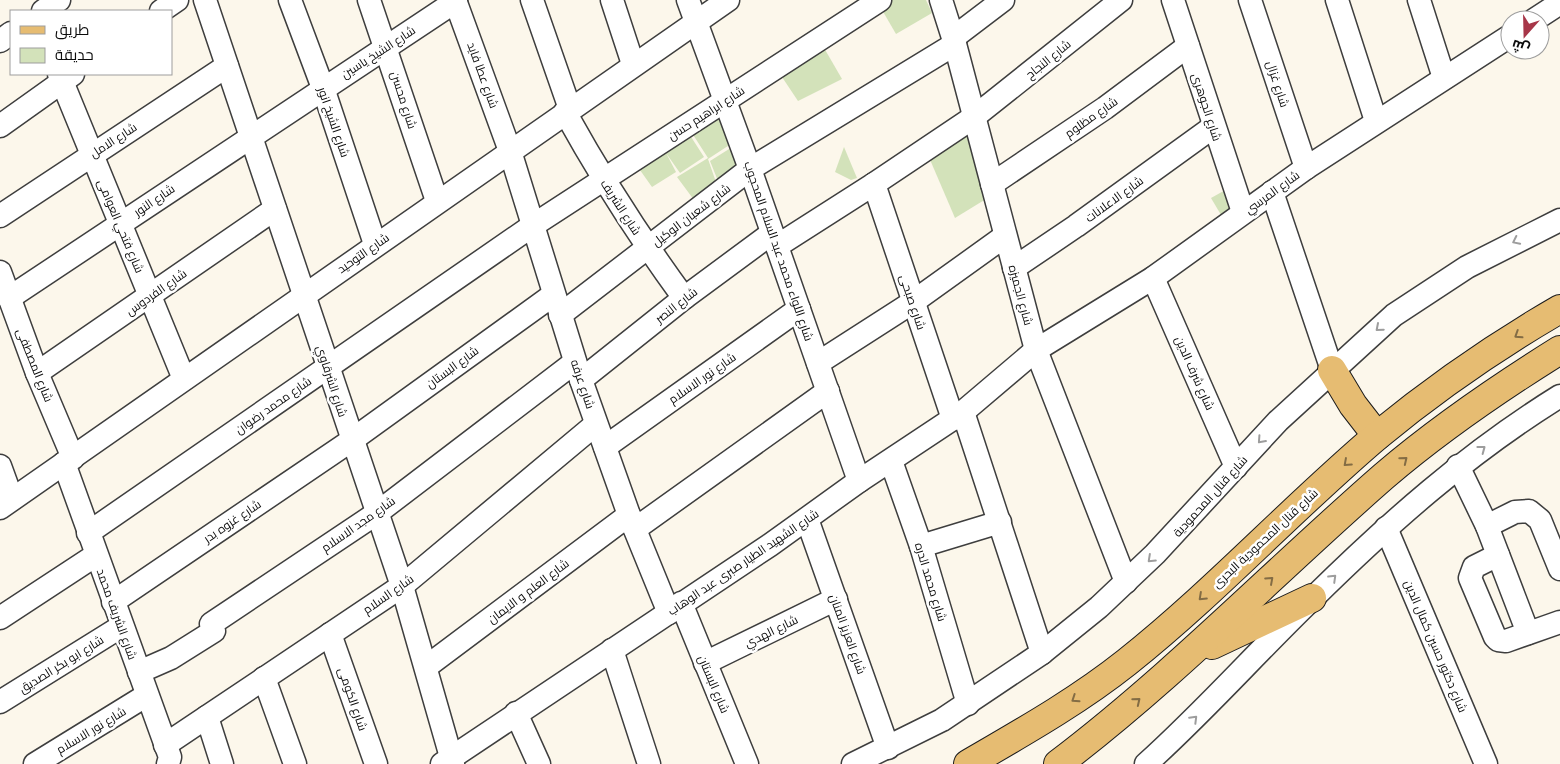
<svg xmlns="http://www.w3.org/2000/svg" width="1560" height="764" font-family="'PT Serif',Cairo,serif">
<style>
.green{fill:#d3e2ba}
.lines{fill:none;stroke-linecap:round;stroke-linejoin:round}
.minor-casing{stroke:#3e3e3e;stroke-width:25}
.major-casing{stroke:#1c1c1c;stroke-width:30}
.minor{stroke:#fff;stroke-width:22}
.major{stroke:#e6bc72;stroke-width:28}
.oneway{stroke:#9d9d9d}
.oneway2{stroke:#836c44}
.labels{text-anchor:middle;dominant-baseline:central;stroke-width:5;stroke-linejoin:round;paint-order:stroke}
.street-label{font-size:12px;fill:#0b0b0b;stroke:#fff}
</style>
<rect width="100%" height="100%" fill="#fcf7eb"/>
<g class="green">
<polygon points="883,0 926,0 932,13 896,34 878,3"/>
<polygon points="820,41 842,79 798,101 778,71"/>
<polygon points="723,108 734,142 708,159 718,188 697,204 677,177 708,158 690,130"/>
<polygon points="686,129 704,157 680,173 666,153 676,172 652,187 635,163"/>
<polygon points="974,131 986,199 955,218 928,155"/>
<polygon points="737,144 746,168 720,186 710,161"/>
<polygon points="844,147 857,178 851,180 835,172"/>
<polygon points="1238,183 1227,225 1211,198"/>
</g>
<g class="lines">
<g class="minor-casing">
<g id="minor">
<polyline points="205,0 402,586 453,764"/>
<polyline points="290,0 323,88 375,244"/>
<polyline points="369,0 437,201"/>
<polyline points="455,0 510,151 581,380 629,515 669,613"/>
<polyline points="532,0 570,109"/>
<polyline points="612,0 633,64"/>
<polyline points="688,0 750,169 859,481"/>
<polyline points="941,0 955,44 1036,350 1126,582"/>
<polyline points="1173,0 1243,212"/>
<polyline points="1250,0 1306,168"/>
<polyline points="1337,0 1376,121"/>
<polyline points="1419,0 1444,78"/>
<polyline points="43,11 59,0"/>
<polyline points="161,11 177,0"/>
<polyline points="1534,20 1560,3"/>
<polyline points="953,38 1003,0"/>
<polyline points="0,41 11,33"/>
<polyline points="59,74 184,379"/>
<path d="M565,112C601,177 640,238 684,298"/>
<polyline points="0,126 73,74"/>
<polyline points="874,184 953,419"/>
<polyline points="992,184 1105,108 1188,46"/>
<polyline points="1272,192 1332,370"/>
<polyline points="0,216 227,66"/>
<polyline points="777,246 874,184 974,117 1121,0"/>
<polyline points="1014,268 1076,226 1213,127"/>
<polyline points="0,272 37,373 73,458"/>
<polyline points="1153,278 1236,467"/>
<polyline points="9,298 456,1"/>
<polyline points="560,315 750,169 955,44"/>
<polyline points="818,363 913,302 1005,236"/>
<polyline points="37,373 275,209"/>
<polyline points="581,380 684,298 772,233"/>
<polyline points="963,412 1042,653"/>
<polyline points="605,447 799,309"/>
<polyline points="891,461 921,546 968,704"/>
<polyline points="64,463 170,757 168,764"/>
<polyline points="0,466 12,499"/>
<polyline points="1458,466 1487,526 1528,633"/>
<polyline points="0,508 728,0"/>
<polyline points="807,519 888,748"/>
<polyline points="1487,526 1515,512 1529,511 1540,520 1560,569"/>
<polyline points="1386,528 1486,764"/>
<polyline points="635,529 828,391"/>
<polyline points="88,533 532,226 880,0"/>
<polyline points="921,546 1000,522"/>
<polyline points="1498,555 1474,567 1470,578 1495,637 1498,640 1506,641 1560,622"/>
<polyline points="113,602 352,440 553,295"/>
<polyline points="681,603 747,764"/>
<polyline points="0,618 96,555"/>
<polyline points="330,634 376,764"/>
<polyline points="612,650 649,764"/>
<polyline points="705,663 836,599"/>
<polyline points="426,667 629,515"/>
<polyline points="139,672 171,658 214,631 211,624 377,513 575,362"/>
<polyline points="264,678 295,764"/>
<polyline points="0,702 122,626"/>
<polyline points="516,713 539,764"/>
<polyline points="207,717 222,764"/>
<polyline points="165,745 402,586 596,424"/>
<polyline points="35,764 147,695"/>
<polyline points="442,764 770,545 859,481 963,412 1036,350 1153,278 1306,168 1510,36"/>
<polyline points="853,764 942,720 1042,653 1099,607 1155,554 1278,421 1394,315 1467,267 1560,220"/>
<path d="M1146,764C1204,712 1256,653 1312,599C1389,523 1468,453 1560,396"/>
</g>
</g>
<g class="major-casing">
<g id="major">
<polyline points="1332,370 1353,405 1377,436"/>
<polyline points="1212,645 1312,598"/>
<path d="M968,764C1023,732 1078,701 1127,662C1215,592 1291,509 1377,436C1434,389 1496,346 1560,309"/>
<path d="M1058,764C1174,676 1275,571 1384,476C1439,429 1499,388 1560,350"/>
</g>
</g>
<use href="#minor" class="minor"/>
<use href="#major" class="major"/>
</g>
<defs><path id="oneway-chevron" d="M-2-3.5L2.5 0L-2 3.5" fill="none" stroke-width="1.6" stroke-linecap="round" stroke-linejoin="round" transform="scale(1.25)"/></defs>
<g class="oneway">
<use href="#oneway-chevron" transform="translate(1516 241) rotate(154)"/>
<use href="#oneway-chevron" transform="translate(1379 328) rotate(139)"/>
<use href="#oneway-chevron" transform="translate(1261 440) rotate(132)"/>
<use href="#oneway-chevron" transform="translate(1482 449) rotate(-37)"/>
<use href="#oneway-chevron" transform="translate(1151 559) rotate(137)"/>
<use href="#oneway-chevron" transform="translate(1333 578) rotate(-44)"/>
<use href="#oneway-chevron" transform="translate(1194 719) rotate(-45)"/>
</g>
<g class="oneway2">
<use href="#oneway-chevron" transform="translate(1518 335) rotate(147)"/>
<use href="#oneway-chevron" transform="translate(1404 460) rotate(-39)"/>
<use href="#oneway-chevron" transform="translate(1347 463) rotate(138)"/>
<use href="#oneway-chevron" transform="translate(1270 580) rotate(-42)"/>
<use href="#oneway-chevron" transform="translate(1202 597) rotate(137)"/>
<use href="#oneway-chevron" transform="translate(1075 699) rotate(146)"/>
<use href="#oneway-chevron" transform="translate(1137 701) rotate(-39)"/>
</g>
<g class="labels">
<g class="street-label">
<text transform="translate(378 52) rotate(-33)">شارع الشيخ ياسين</text>
<text transform="translate(1048 59) rotate(-39)">شارع النجاح</text>
<text transform="translate(483 75) rotate(70)">شارع عطا فايد</text>
<text transform="translate(1278 84) rotate(72)">شارع غزال</text>
<text transform="translate(404 100) rotate(72)">شارع محسن</text>
<text transform="translate(1207 107) rotate(72)">شارع الجوهرى</text>
<text transform="translate(706 113) rotate(-33)">شارع ابراهيم حسن</text>
<text transform="translate(1091 117) rotate(-35)">شارع مظلوم</text>
<text transform="translate(334 122) rotate(71)">شارع الشيخ انور</text>
<text transform="translate(113 140) rotate(-33)">شارع الامل</text>
<text transform="translate(1272 192) rotate(-36)">شارع المرسي</text>
<text transform="translate(1114 199) rotate(-36)">شارع الاعلانات</text>
<text transform="translate(154 200) rotate(-34)">شارع النور</text>
<text transform="translate(621 207) rotate(57)">شارع الشريف</text>
<text transform="translate(691 215) rotate(-37)">شارع شعبان الوكيل</text>
<text transform="translate(121 226) rotate(67)">شارع فتحي العوامى</text>
<text transform="translate(779 251) rotate(71)">شارع اللواء محمد عبد السلام المحجوب</text>
<text transform="translate(363 253) rotate(-35)">شارع التوحيد</text>
<text transform="translate(156 292) rotate(-35)">شارع الفردوس</text>
<text transform="translate(1021 295) rotate(75)">شارع الجميزه</text>
<text transform="translate(913 302) rotate(71)">شارع صبحى</text>
<text transform="translate(676 305) rotate(-38)">شارع النصر</text>
<text transform="translate(35 365) rotate(68)">شارع المصطفى</text>
<text transform="translate(452 367) rotate(-36)">شارع البستان</text>
<text transform="translate(1195 373) rotate(66)">شارع شرف الدين</text>
<text transform="translate(702 378) rotate(-35)">شارع نور الاسلام</text>
<text transform="translate(332 381) rotate(72)">شارع الشرقاوي</text>
<text transform="translate(583 384) rotate(71)">شارع عرفه</text>
<text transform="translate(273 405) rotate(-35)">شارع محمد رضوان</text>
<text transform="translate(1210 496) rotate(-48)">شارع قنال المحمودية</text>
<text transform="translate(232 521) rotate(-34)">شارع غزوه بدر</text>
<text transform="translate(358 524) rotate(-35)">شارع مجد الاسلام</text>
<text transform="translate(1265 538) rotate(-43)">شارع قنال المحمودية البحرى</text>
<text transform="translate(743 562) rotate(-34)">شارع الشهيد الطيار صبرى عبد الوهاب</text>
<text transform="translate(931 582) rotate(73)">شارع محمد الدره</text>
<text transform="translate(528 591) rotate(-37)">شارع العلم و الايمان</text>
<text transform="translate(388 594) rotate(-35)">شارع السلام</text>
<text transform="translate(117 614) rotate(70)">شارع الشريف محمد</text>
<text transform="translate(771 631) rotate(-26)">شارع الهدي</text>
<text transform="translate(848 634) rotate(70)">شارع العزيز المنان</text>
<text transform="translate(1436 646) rotate(67)">شارع دكتور حسين كمال الدين</text>
<text transform="translate(61 664) rotate(-32)">شارع ابو بكر الصديق</text>
<text transform="translate(714 684) rotate(67)">شارع البستان</text>
<text transform="translate(353 699) rotate(71)">شارع الكومى</text>
<text transform="translate(91 730) rotate(-31)">شارع نور الاسلام</text>
</g>
</g>
<rect x="10" y="10" width="162" height="65" fill="#ffffff" stroke="#9d9d9d"/>
<rect x="20" y="26" width="25" height="8" fill="#e6bc72" stroke="#9d9d9d"/>
<text x="55" y="35" font-size="15" fill="#0b0b0b">طريق</text>
<rect x="20" y="48" width="25" height="15" fill="#d3e2ba" stroke="#9d9d9d"/>
<text x="55" y="60" font-size="15" fill="#0b0b0b">حديقة</text>
<g transform="translate(1525 35) rotate(200)"><circle r="24" fill="#ffffff" stroke="#9d9d9d"/>
<path d="M0-4L9 19L0 12L-9 19Z" fill="#a73648"/>
<text y="-8" font-size="14" font-weight="bold" text-anchor="middle" fill="#0b0b0b">ش</text>
</g>
</svg>
